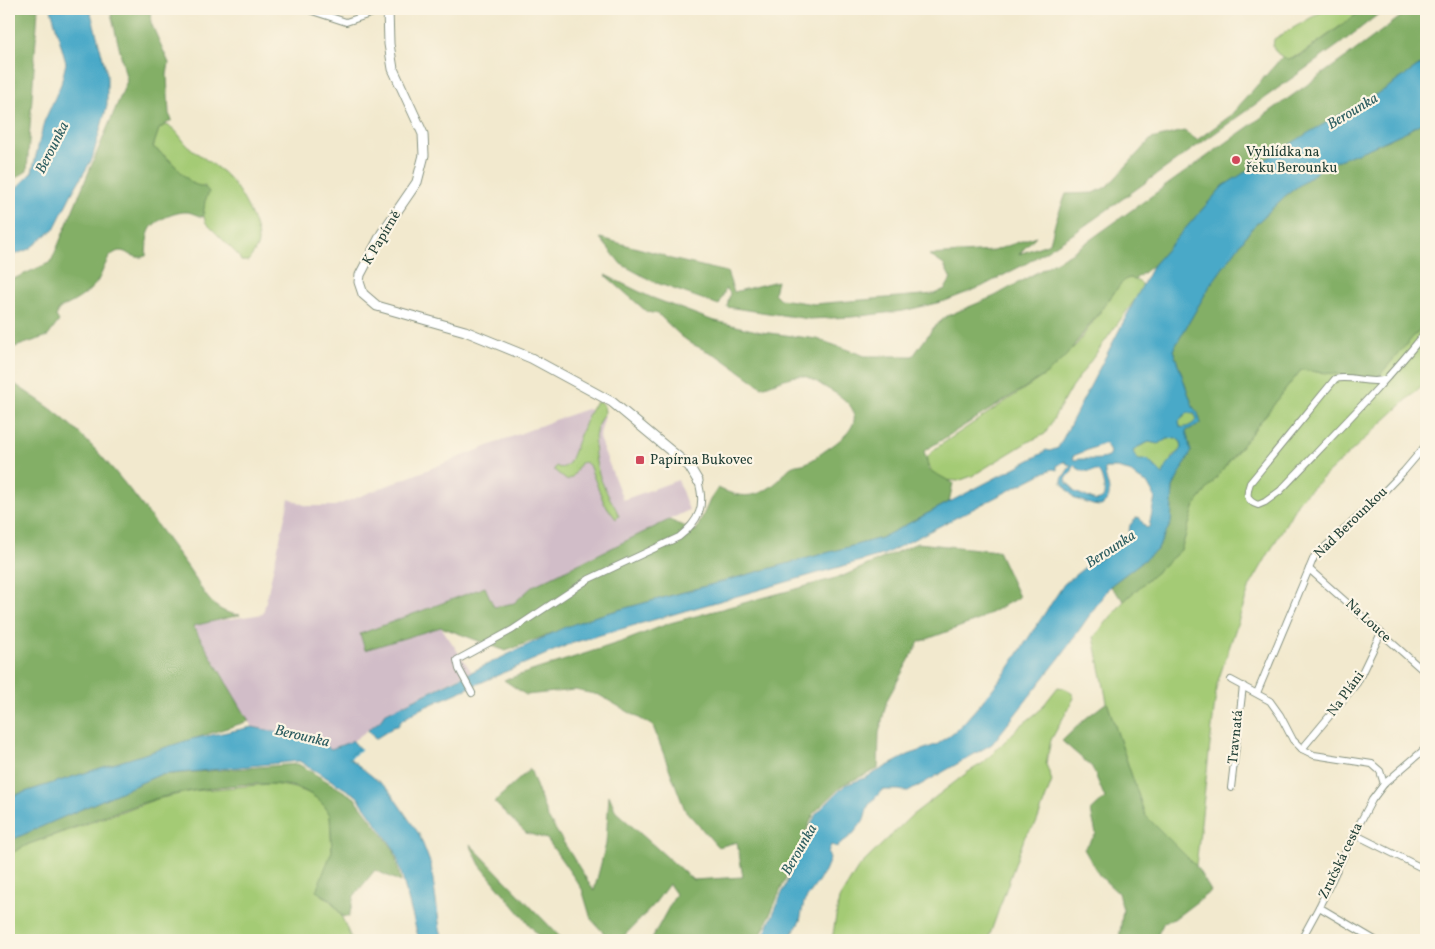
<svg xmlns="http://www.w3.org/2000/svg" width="1435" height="949" font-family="Vollkorn,serif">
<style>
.industrial{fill:#d1bdc8}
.green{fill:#a4cb75;stroke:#628454}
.forest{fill:#83af66;stroke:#51764d}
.water{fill:#49a9c8;stroke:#34737e;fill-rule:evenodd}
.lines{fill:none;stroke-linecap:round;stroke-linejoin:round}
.stream{stroke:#49a9c8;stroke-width:2.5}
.street-casing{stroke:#889381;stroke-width:8}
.secondary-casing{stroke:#889381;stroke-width:11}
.street{stroke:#fff;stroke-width:6}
.secondary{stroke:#fff;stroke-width:9}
.poi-dot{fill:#d1495b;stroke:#fcf5e5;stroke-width:2}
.labels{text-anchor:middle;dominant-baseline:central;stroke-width:4.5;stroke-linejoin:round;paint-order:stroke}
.poi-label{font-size:14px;fill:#1f3d34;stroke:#fcf5e5;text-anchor:start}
.street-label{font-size:14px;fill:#1f3d34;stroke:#fcf5e5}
.water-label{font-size:15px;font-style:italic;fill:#2c5d60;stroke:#fcf5e5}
</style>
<rect width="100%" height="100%" fill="#fcf5e5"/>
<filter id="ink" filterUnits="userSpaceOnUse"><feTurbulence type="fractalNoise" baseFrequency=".02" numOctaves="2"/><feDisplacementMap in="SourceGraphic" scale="10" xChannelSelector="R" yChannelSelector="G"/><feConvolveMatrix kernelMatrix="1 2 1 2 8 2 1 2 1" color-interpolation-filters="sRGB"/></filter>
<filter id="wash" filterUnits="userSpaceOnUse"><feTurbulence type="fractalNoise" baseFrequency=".0096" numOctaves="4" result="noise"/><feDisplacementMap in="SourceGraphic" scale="20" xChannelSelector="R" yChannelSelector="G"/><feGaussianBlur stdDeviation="1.12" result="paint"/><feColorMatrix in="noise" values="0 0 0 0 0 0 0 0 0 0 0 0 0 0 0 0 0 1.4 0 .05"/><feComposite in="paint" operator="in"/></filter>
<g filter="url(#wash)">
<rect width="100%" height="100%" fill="#f2e9ce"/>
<polygon class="industrial" points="587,409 605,415 599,438 623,500 678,480 689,510 533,586 514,603 494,607 484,587 360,634 366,650 441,627 471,671 384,714 381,720 353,741 331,749 318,740 252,727 192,625 263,614 289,499 307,506 335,506 555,420"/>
<g class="green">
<polygon points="1326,9 1364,9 1300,55 1287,59 1278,54 1273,47 1274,39"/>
<path d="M165,125C175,126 180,138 187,145C198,155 212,163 224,173C238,186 258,221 258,241C258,249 252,255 248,261H241L238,255L206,223C201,213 205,198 205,186H197L187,179L169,159L153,147L159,129Z"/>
<polygon points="1131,278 1141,283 1144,287 1069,391 1045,434 1026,443 972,476 958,481 946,480 934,474 927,464 927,457 936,448 1048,373 1077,344 1119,286 1126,279"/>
<polygon points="1426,322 1426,382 1300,499 1250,586 1217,684 1196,866 1145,815 1107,702 1094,637 1124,601 1181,550 1195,505 1301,370 1376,379"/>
<path d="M596,402L601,403L604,406L605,412C588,435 594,467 606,491C610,500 616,507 619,516L616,519L604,503L589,465L585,462L580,463C576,470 574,479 566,480L554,470L556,466C561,469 564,468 569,463C578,444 584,418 596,402Z"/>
<path d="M1188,413H1194L1197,419C1194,424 1186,429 1180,427L1179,421Z"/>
<path d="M1176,438L1181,442L1182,448L1173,456L1163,475L1147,460C1139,462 1135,459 1133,451L1138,447L1149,442L1158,444L1167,439Z"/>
<path d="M1058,687C1066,688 1072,691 1074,698L1051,740L1046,764L1052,781L1036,824L1025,836L988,940H832L839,899L858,868L911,816L968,772L983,763L1019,727L1039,711Z"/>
<path d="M269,784C292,786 319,791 330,815L332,851L320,894C340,904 343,922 352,940H9V854L29,844L157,799L193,791Z"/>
</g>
<g class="forest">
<polygon points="9,9 38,9 27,171 9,182"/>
<path d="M110,9H150L151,23L169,63L167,75L169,114L172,120L159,129L153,147C158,151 164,155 169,160C177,167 184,176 192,183C199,187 205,185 209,192L205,201L203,217C198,216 193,213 188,212C177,211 157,219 151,228C146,236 147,247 146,256C142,257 138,258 134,256C127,254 123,249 116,252C106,256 103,273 97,282C87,295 74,302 59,309L56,316L59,321L48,336L9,349V281L51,262L127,81Z"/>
<polygon points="1364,9 1385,9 1340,44 1076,232 1027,263 981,287 945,301 903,311 852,317 809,319 727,307 730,293 726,288 719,305 654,282 621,264 600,238 660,254 671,259 727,272 734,292 777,281 774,293 780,299 814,304 934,294 945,289 951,279 944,265 929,255 993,251 1036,236 1019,254 1050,243 1056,220 1066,194 1094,193 1108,186 1151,139 1184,131 1197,140 1230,116 1282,57 1287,59 1300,56"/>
<path d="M1411,9H1426V61L1384,90L1223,186L1153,265L1134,280L1131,278L1126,279L1119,286L1066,356L1048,373L924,451L929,470L953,483L949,502L881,538L593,617L506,651L441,627L365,650L360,634L485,587L494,607L514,603L533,586L669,520L696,531L710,500L718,488C741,499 758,499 778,481C783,477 786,470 791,467C796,464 801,465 806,463C814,460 821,453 829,448C859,428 866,410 830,390C822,386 813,378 803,376C793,374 772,384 762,387L720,357L692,344L681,336L658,314L647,312L605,275L650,297L711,320L761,332L817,339L865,356H913L934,327L947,316L995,296L1073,252L1349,55Z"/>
<polygon points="1426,120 1426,322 1376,379 1301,370 1195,505 1181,550 1124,601 1110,586 1157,550 1171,523 1173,487 1191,452 1186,431 1194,427 1200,419 1193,407 1173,350 1211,284 1252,228 1285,196 1326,165 1370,148 1409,130"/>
<path d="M9,380C27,393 48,405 65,420C112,461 150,516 187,566C203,588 209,613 240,615L193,626L249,721L9,797Z"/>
<polygon points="917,543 998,551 1019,597 976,621 919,642 887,700 879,733 878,769 844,784 814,813 759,940 651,940 676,894 669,884 652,907 620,940 610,940 591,919 582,889 547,839 526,833 494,802 530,769 547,816 594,891 606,844 609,795 616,812 693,880 743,877 737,842 718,847 685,810 653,726 599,695 575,690 526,695 504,680 627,640 670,623 843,576"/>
<polygon points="1107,702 1145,815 1196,866 1211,891 1174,919 1164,922 1155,940 1119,940 1123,909 1118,893 1099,875 1084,849 1096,834 1091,811 1105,798 1092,767 1062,741 1085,719"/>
<path d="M298,764L355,798L394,850L401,882L375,870L354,896L349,917L342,916L330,899L316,891L332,851L330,815C324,802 311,793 298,788C269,777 185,790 155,799C112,812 71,829 29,844L9,854V841L159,775Z"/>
<polygon points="470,844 563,940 542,940 480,865"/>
</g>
<g class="water">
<polygon points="51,9 90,9 107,74 107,106 92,159 71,195 54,229 29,249 9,257 9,196 32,172 44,122 61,84 66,63"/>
<path d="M1426,61V120L1409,130L1370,148L1326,165L1285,196L1252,228L1211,284L1173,350L1193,407L1198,413L1201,423L1186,431L1191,452L1173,487L1171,523L1157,550L1110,586L1061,656L992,744L908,792L899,790H882L868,806L864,820L853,834L837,847L831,845L828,852L830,859L825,871L804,902L800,921L789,940H762L816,814L845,785L865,778L908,755L938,744L959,728L981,703L1006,672L1064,584L1084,568L1110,553L1128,537L1130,525L1136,518L1139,517L1146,528L1149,527L1155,497L1147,483L1139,479L1129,471L1117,468H1105C1103,481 1118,496 1101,506C1091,506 1084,501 1075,499L1062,483V479L1071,465L1067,464L1065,461L1057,466V470L1053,469L1045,472L885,554L572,643L420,709L402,720L398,726L392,727L391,729L375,739L368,730L381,720L384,714L563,628L593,617L881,538L1041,454L1046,450L1050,451L1058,448L1153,265L1223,186L1308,133L1384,90ZM1188,413H1194L1197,419C1194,424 1186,429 1180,427L1179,421ZM1176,438L1181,442L1182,448L1166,466L1163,475L1147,459C1139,462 1135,459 1133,451L1138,447L1149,442L1158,444L1167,439ZM1105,443L1110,452L1108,457C1096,462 1084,457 1074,460L1073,456ZM1074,465C1076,467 1078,469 1081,470C1095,475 1099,462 1104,487C1104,493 1105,495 1102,499L1096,501L1073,491L1072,487L1067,483L1066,479L1072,471Z"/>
<polygon points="252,727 318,740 331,749 350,742 352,740 359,748 348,757 388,789 419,834 431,865 440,929 444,940 419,940 395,850 357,796 299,761 159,775 9,841 9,797 192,739"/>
</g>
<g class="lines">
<polyline class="stream" points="347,754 350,757 360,749"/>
</g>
</g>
<g filter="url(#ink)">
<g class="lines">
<g class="street-casing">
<g id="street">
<polyline points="306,9 346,22 385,9"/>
<path d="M1383,380C1367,384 1351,375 1335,379L1250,483C1246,494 1246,501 1258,505L1265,502L1280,491C1329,439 1382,387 1426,332"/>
<polyline points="1309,569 1426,673"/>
<polyline points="1231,680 1270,701 1280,715 1293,740 1302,749 1314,755 1372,764 1380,771 1384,784"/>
<path d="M472,693L459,669L457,660L512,630L589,579L679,537C699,521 706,506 698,481"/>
<polyline points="1257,693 1314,557 1368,508 1404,471 1426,445"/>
<polyline points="1302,749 1357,683 1381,633"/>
<polyline points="1231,788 1243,686"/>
<polyline points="1354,834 1426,870"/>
<polyline points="1319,907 1375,940"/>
<polyline points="1301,940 1319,907 1354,834 1372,800 1384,784 1426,748"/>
</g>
</g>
<g class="secondary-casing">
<polyline id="secondary" points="388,9 389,44 393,69 423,134 424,155 417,182 382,233 360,275 359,282 363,294 377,306 465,331 531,358 612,402 689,466 698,481"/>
</g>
<use href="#street" class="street"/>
<use href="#secondary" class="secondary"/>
</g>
</g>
<g class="poi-dot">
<circle cx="1236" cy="160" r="5"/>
<rect x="635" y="455" width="10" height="10" rx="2.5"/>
</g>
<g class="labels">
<g class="poi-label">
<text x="1246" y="152">Vyhlídka na<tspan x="1246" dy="16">řeku Berounku</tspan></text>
<text x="650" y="460">Papírna Bukovec</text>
</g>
<g class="street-label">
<text transform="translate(382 238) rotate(-59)">K Papírně</text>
<text transform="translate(1351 523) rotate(-44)">Nad Berounkou</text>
<text transform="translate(1368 621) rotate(43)">Na Louce</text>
<text transform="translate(1346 694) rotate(-54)">Na Pláni</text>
<text transform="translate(1236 737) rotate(-84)">Travnatá</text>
<text transform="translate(1341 861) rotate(-64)">Zručská cesta</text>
</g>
<g class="water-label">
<text transform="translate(1353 112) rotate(-31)">Berounka</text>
<text transform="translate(53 148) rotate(-63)">Berounka</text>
<text transform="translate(1111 550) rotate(-33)">Berounka</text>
<text transform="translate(302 737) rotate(13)">Berounka</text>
<text transform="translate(800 850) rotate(-60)">Berounka</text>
</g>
</g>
<rect width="1435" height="949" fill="none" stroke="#fcf5e5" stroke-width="30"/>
</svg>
